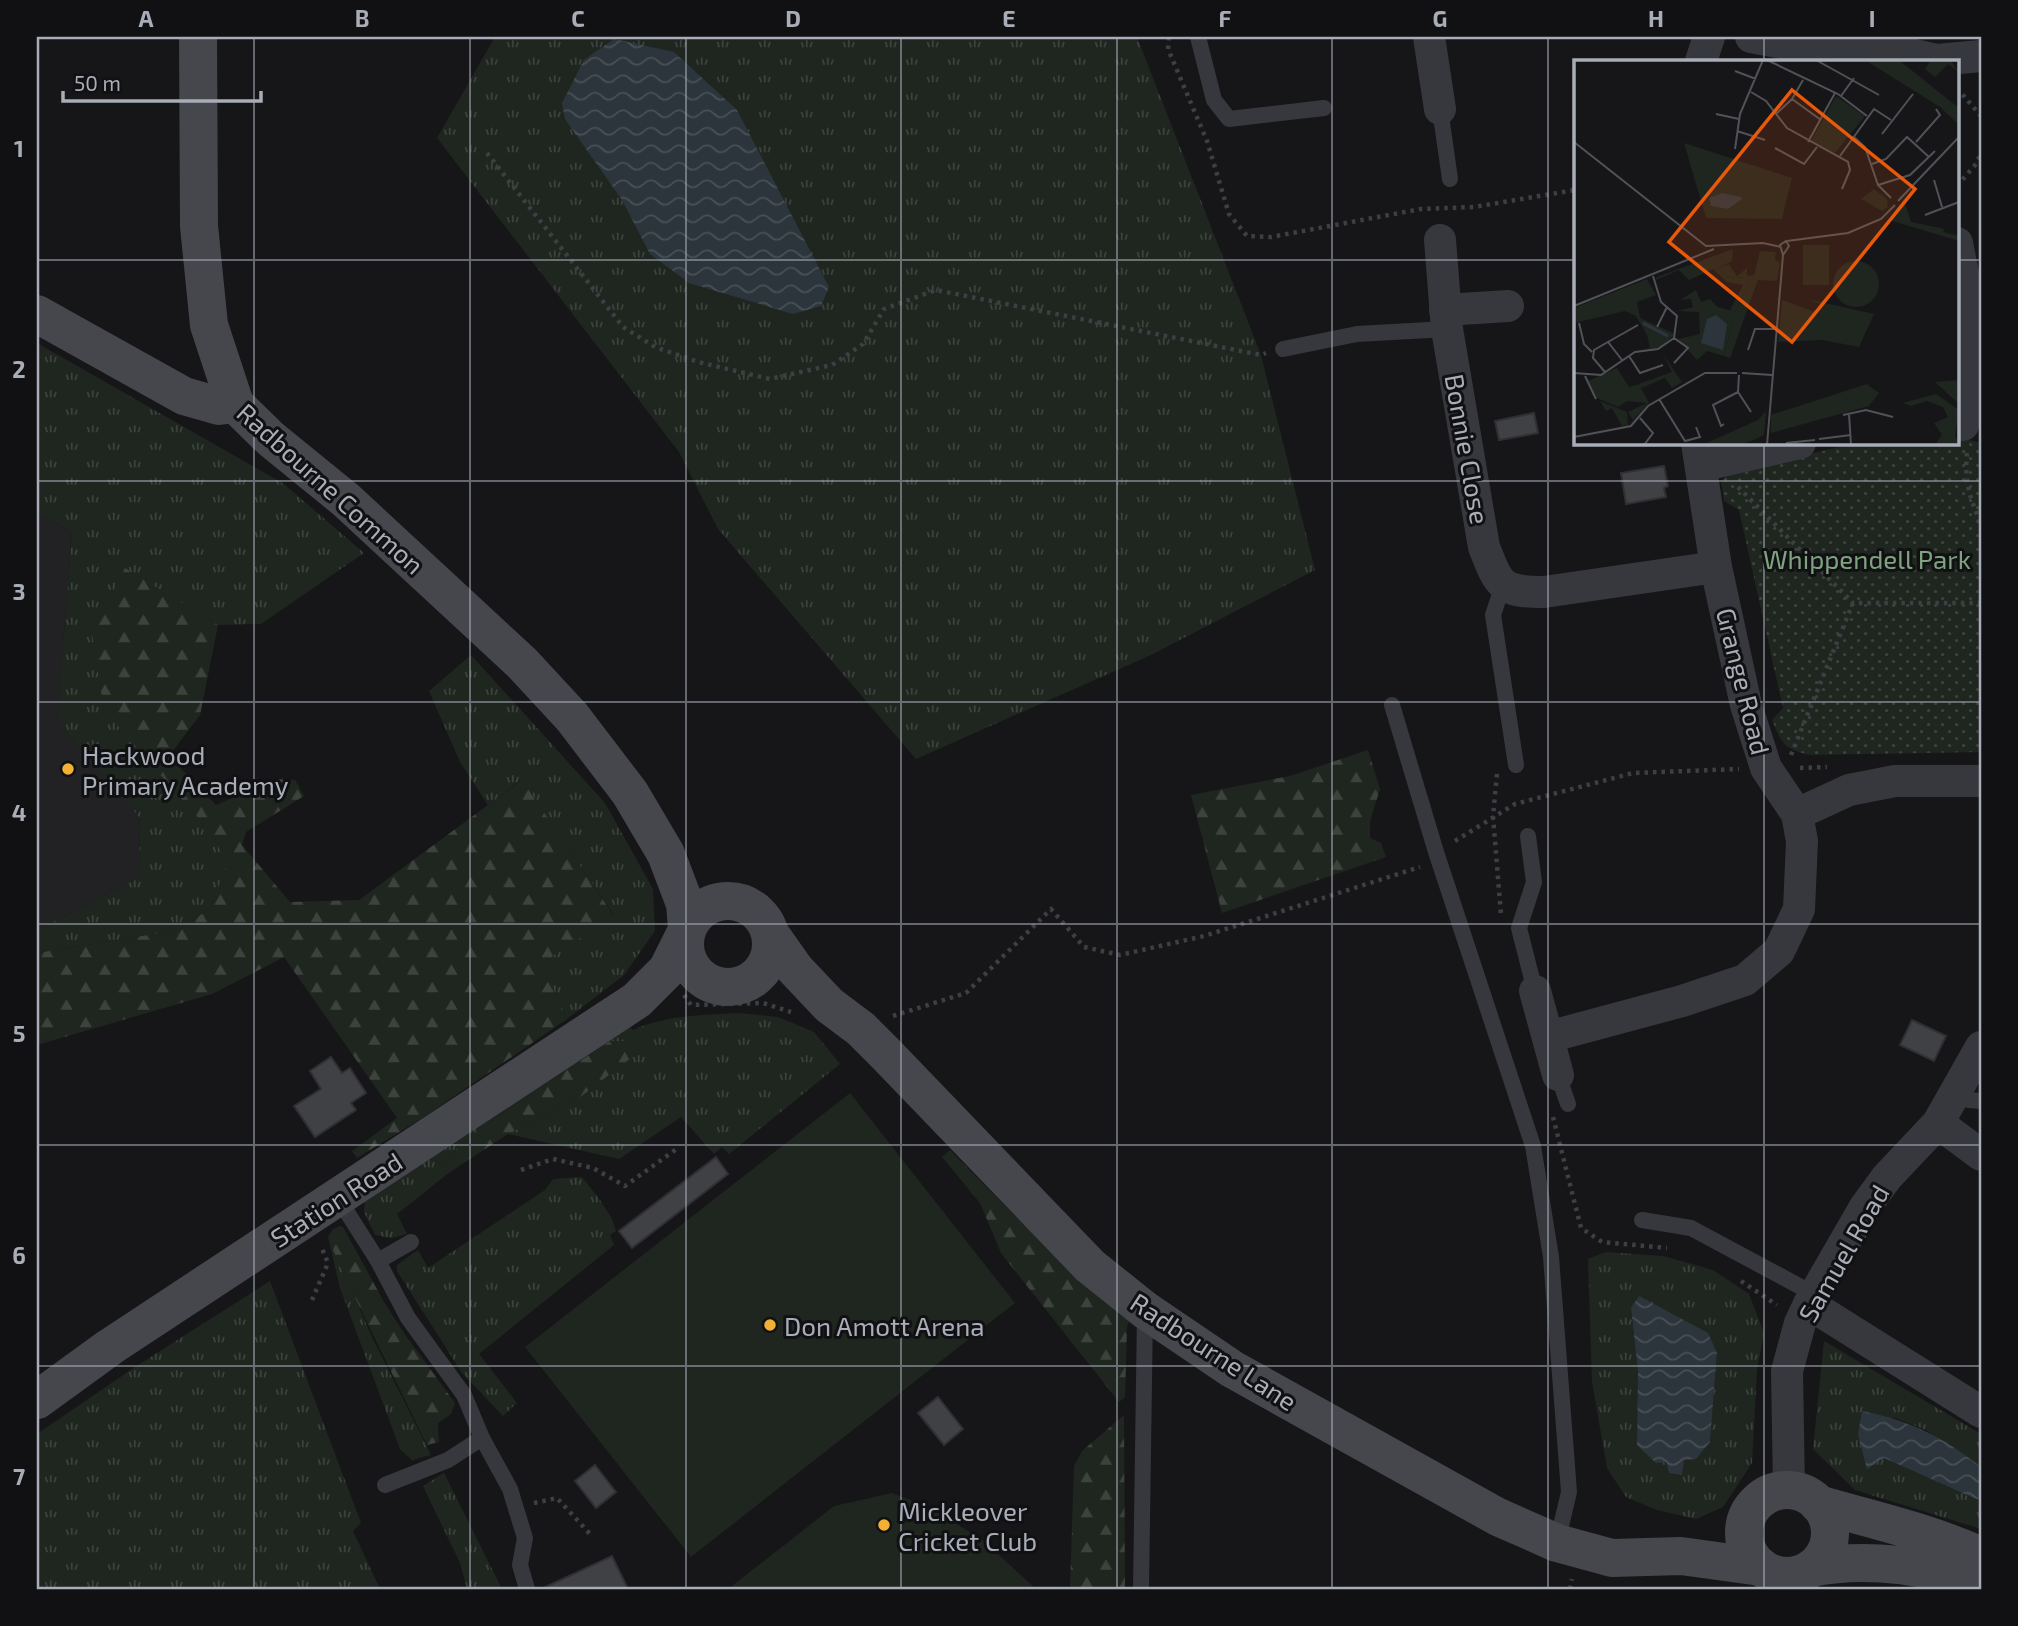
<svg xmlns="http://www.w3.org/2000/svg" width="2018" height="1626" font-family="'Exo 2',sans-serif">
<style>
.built{fill:#222225}
.grass{fill:url(#grass-tufts);fill-rule:evenodd}
.forest{fill:url(#forest-firs)}
.park{fill:url(#park-dots)}
.garden{fill:#1e261f}
.water{fill:url(#water-waves)}
.building{fill:#404145;stroke:#303034;stroke-width:2}
.lines{fill:none;stroke-linecap:round;stroke-linejoin:round}
.path{stroke:#3d3f44;stroke-width:4.5;stroke-dasharray:3.5 5;stroke-linecap:butt}
.lane{stroke:#37383d;stroke-width:16}
.street{stroke:#37383d;stroke-width:32}
.secondary{stroke:#45474d;stroke-width:38}
.grid{fill:none;stroke:#a8adb8;stroke-width:2;stroke-opacity:0.55}
.poi-dot{fill:#f2b134;stroke:#111113;stroke-width:2.5}
.labels{text-anchor:middle;dominant-baseline:central;stroke-width:6;stroke-linejoin:round;paint-order:stroke}
.street-label{font-size:26px;fill:#a8adb8;stroke:#111113}
.park-label{font-size:26px;fill:#7fa381;stroke:#111113}
.poi-label{font-size:26px;fill:#a8adb8;stroke:#111113;text-anchor:start}
.inset-river{fill:none;stroke:#2c353c;stroke-width:3.5}
.inset-road{fill:none;stroke:#505258;stroke-width:2}
.view{fill:#e8590c;fill-opacity:0.15;stroke:#e8590c;stroke-width:3.5}
.inset-edge{fill:none;stroke:#a8adb8;stroke-width:3.5}
.neatline{fill:none;stroke:#a8adb8;stroke-width:2.5}
.grid-label{font-size:23px;text-anchor:middle;font-weight:bold;fill:#a8adb8}
</style>
<defs>
<pattern id="grass-tufts" width="24" height="20" patternUnits="userSpaceOnUse" patternTransform="scale(1.75)"><rect width="24" height="20" fill="#1e261f"/><path d="M3 7l-1-3M5 7V3M7 7l1-3M15 17l-1-3M17 17v-4M19 17l1-3" fill="none" stroke="#3c433d"/></pattern>
<pattern id="forest-firs" width="22" height="20" patternUnits="userSpaceOnUse" patternTransform="scale(1.75)"><rect width="22" height="20" fill="#1e261f"/><path d="M5 1l3.5 6h-7zM16 11l3.5 6h-7z" fill="#3c433d"/></pattern>
<pattern id="park-dots" width="8" height="8" patternUnits="userSpaceOnUse" patternTransform="scale(1.75)"><rect width="8" height="8" fill="#1e261f"/><path d="M2 2h.1M6 6h.1" fill="none" stroke="#3c433d" stroke-width="1.8" stroke-linecap="round"/></pattern>
<pattern id="water-waves" width="16" height="10" patternUnits="userSpaceOnUse" patternTransform="scale(1.75)"><rect width="16" height="10" fill="#2c353c"/><path d="M0 5q4-4 8 0t8 0" fill="none" stroke="#485056"/></pattern>
</defs>
<rect width="100%" height="100%" fill="#161618"/>
<polygon class="built" points="37,513 72,532 57,721 140,817 139,878 37,930"/>
<g class="grass">
<path d="M495,37H1137L1261,355L1315,570L1151,655L916,759L718,529L679,452L437,138ZM622,200L689,283L651,254Z"/>
<polygon points="37,343 284,484 364,553 261,624 218,625 125,569 92,634 215,837 227,868 209,909 179,930 37,953 37,930 139,878 140,818 57,721 72,532 37,513"/>
<polygon points="471,655 605,803 653,889 655,931 624,975 567,1019 541,963 614,915 521,780 488,805 460,762 429,691"/>
<path d="M739,1013L778,1017L814,1032L840,1064L729,1154L722,1147L714,1154L681,1117L619,1159L508,1134L575,1101L638,1042L610,1041L479,1129L445,1159L450,1172L397,1214L407,1234L392,1238L375,1235L364,1212L365,1197L624,1022L633,1030C666,1015 703,1015 739,1013Z"/>
<polygon points="582,1177 600,1200 612,1219 616,1231 610,1235 614,1245 479,1354 517,1403 503,1416 462,1373 397,1271 397,1265 418,1250 428,1268 545,1190 553,1179"/>
<polygon points="328,1237 372,1337 431,1455 412,1460 400,1449 340,1288"/>
<path d="M1606,1252L1663,1256L1713,1270L1749,1294L1764,1333L1757,1370L1752,1463L1723,1507L1696,1519L1657,1510L1626,1497L1607,1468L1592,1382L1588,1259ZM1631,1308L1717,1353L1710,1442L1683,1460L1669,1473L1638,1372Z"/>
<polygon points="270,1281 361,1523 353,1531 380,1589 37,1589 37,1434 135,1367"/>
<polygon points="1824,1341 1981,1434 1981,1467 1926,1430 1893,1417 1884,1458 1972,1498 1981,1500 1981,1529 1855,1490 1813,1449"/>
<polygon points="444,1473 502,1589 467,1589 460,1563 423,1486"/>
</g>
<g class="forest">
<polygon points="125,568 218,625 200,715 169,756 216,805 277,779 295,780 304,796 246,832 242,845 290,902 359,900 522,780 614,916 542,963 567,1019 424,1117 357,1158 352,1151 397,1118 284,957 212,994 37,1045 37,953 179,930 209,909 226,868 215,837 104,710 92,634"/>
<polygon points="1368,750 1380,789 1370,821 1370,838 1381,843 1386,857 1222,913 1191,795 1290,776"/>
<polygon points="610,1041 638,1041 631,1058 575,1101 508,1134 450,1172 445,1159 479,1129"/>
<polygon points="950,1150 1016,1217 1131,1317 1127,1327 1125,1397 1119,1402 1001,1253 980,1203 942,1157"/>
<polygon points="340,1226 343,1227 384,1302 406,1336 455,1403 451,1414 438,1423 439,1442 427,1445 340,1267 328,1237 333,1229"/>
<polygon points="1124,1415 1125,1589 1070,1589 1074,1466 1082,1451"/>
</g>
<path class="park" d="M1957,437L1981,443V752L1810,755C1784,749 1782,744 1772,720L1783,708L1739,510L1724,501L1721,481L1729,473L1856,443H1957Z"/>
<g class="garden">
<polygon points="850,1093 1015,1303 691,1557 525,1347"/>
<polygon points="892,1493 933,1509 984,1541 1036,1589 728,1589 834,1506"/>
</g>
<g class="water">
<polygon points="614,39 674,52 737,110 829,287 821,306 793,314 689,283 650,254 622,200 565,119 562,103 584,60"/>
<polygon points="1639,1296 1708,1333 1717,1353 1710,1442 1696,1459 1684,1460 1682,1475 1669,1473 1666,1462 1656,1463 1637,1445 1638,1372 1631,1308"/>
<path d="M1862,1411C1912,1421 1941,1436 1981,1467V1500L1973,1498L1884,1458L1867,1469L1858,1435Z"/>
</g>
<g class="building">
<polygon points="1534,413 1538,433 1499,440 1495,421"/>
<polygon points="1664,466 1668,486 1664,488 1666,497 1626,504 1621,473"/>
<polygon points="1912,1020 1946,1036 1934,1061 1900,1045"/>
<polygon points="331,1057 342,1073 350,1068 366,1093 351,1103 356,1110 315,1137 294,1106 321,1089 310,1071"/>
<polygon points="716,1157 728,1174 632,1248 619,1231"/>
<polygon points="938,1397 963,1429 944,1445 918,1413"/>
<polygon points="595,1465 616,1492 596,1508 575,1481"/>
<polygon points="612,1556 628,1589 541,1589"/>
</g>
<g class="lines">
<g class="path">
<polyline points="1169,37 1168,49 1207,141 1229,214 1247,236 1271,237 1421,209 1474,207 1575,190"/>
<polyline points="1957,88 1981,116"/>
<polyline points="487,153 623,327 655,347 698,362 770,379 832,365 863,344 884,309 936,290 1261,355 1266,353"/>
<polyline points="1957,186 1976,164 1981,153"/>
<path d="M1967,453C1964,479 1970,500 1981,523"/>
<polyline points="1738,487 1853,603"/>
<polyline points="1791,755 1853,603 1981,603"/>
<polyline points="1800,768 1827,767"/>
<polyline points="1497,774 1493,816 1501,915"/>
<polyline points="1455,841 1515,804 1633,773 1739,769"/>
<polyline points="684,995 691,1005 763,1003 791,1012"/>
<polyline points="893,1016 966,993 1051,909 1084,947 1120,955 1204,936 1420,867"/>
<polyline points="1553,1117 1581,1228 1602,1242 1667,1248"/>
<polyline points="521,1170 553,1159 593,1168 625,1186 678,1148"/>
<polyline points="1741,1281 1777,1305"/>
<polyline points="312,1300 328,1263 321,1246"/>
<polyline points="534,1503 557,1498 590,1534"/>
<polyline points="1570,1589 1572,1579"/>
</g>
<g class="lane">
<polyline points="1198,37 1214,100 1229,119 1324,108"/>
<polyline points="1440,109 1450,179"/>
<polyline points="1283,349 1357,334 1447,329"/>
<polyline points="1503,585 1493,615 1516,765"/>
<polyline points="1392,705 1436,852 1533,1146 1551,1257 1569,1492 1557,1543"/>
<polyline points="1528,836 1534,882 1519,928 1535,991"/>
<polyline points="1558,1075 1568,1104"/>
<polyline points="1956,1093 1969,1100 1981,1101"/>
<polyline points="338,1198 378,1261 408,1318 464,1395 482,1438 510,1489 525,1538 520,1565 527,1589"/>
<polyline points="1642,1220 1691,1228 1814,1294"/>
<polyline points="378,1261 411,1242"/>
<polyline points="385,1485 448,1460 482,1438"/>
<polyline points="1141,1589 1145,1313"/>
</g>
<g class="street">
<polyline points="1429,37 1440,109"/>
<polyline points="1751,37 1803,47 1876,46 1937,60 1981,56"/>
<polyline points="1701,61 1709,37"/>
<path d="M1440,240L1447,329L1484,547C1499,586 1501,592 1544,592L1716,567"/>
<polyline points="1957,243 1976,339 1963,425"/>
<polyline points="1445,310 1508,306"/>
<polyline points="1701,466 1800,443"/>
<polyline points="1797,814 1849,790 1895,781 1981,781"/>
<polyline points="1535,991 1558,1075"/>
<polyline points="1548,1037 1682,1001 1745,980 1779,951 1799,909 1802,841 1797,814 1766,768 1746,705 1716,567 1697,443"/>
<polyline points="1938,1123 1981,1155"/>
<polyline points="1809,1304 1981,1412"/>
<polyline points="1789,1490 1787,1371 1800,1323 1809,1304 1865,1207 1887,1177 1938,1123 1981,1047"/>
</g>
<g class="secondary">
<polyline points="198,37 199,226 209,325 235,404 271,439 346,500 522,663 572,717 630,793 666,854 685,904 687,927"/>
<polyline points="37,314 184,396 219,406 235,404"/>
<circle cx="728" cy="944" r="43"/>
<polyline points="771,935 795,969 829,1005 861,1029 885,1053 1090,1266 1145,1310 1232,1369 1498,1517 1557,1543 1612,1558 1681,1556 1761,1567"/>
<polyline points="37,1400 110,1347 637,1000 667,970 686,932"/>
<circle cx="1787" cy="1533" r="43"/>
<path d="M1818,1504C1873,1520 1929,1532 1981,1556"/>
<path d="M1812,1568C1840,1562 1870,1562 1899,1565C1927,1569 1954,1576 1981,1576"/>
</g>
</g>
<path class="grid" d="M254,37V1589M470,37V1589M686,37V1589M901,37V1589M1117,37V1589M1332,37V1589M1548,37V1589M1764,37V61M37,260H1575M1957,260H1981M1764,443V1589M37,481H1981M37,702H1981M37,924H1981M37,1145H1981M37,1366H1981"/>
<g class="poi-dot">
<circle cx="68" cy="769" r="7"/>
<circle cx="770" cy="1325" r="7"/>
<circle cx="884" cy="1525" r="7"/>
</g>
<g class="labels">
<g class="street-label">
<text transform="translate(1468 449) rotate(80)">Bonnie Close</text>
<text transform="translate(331 488) rotate(42)">Radbourne Common</text>
<text transform="translate(1744 681) rotate(76)">Grange Road</text>
<text transform="translate(336 1199) rotate(-33)">Station Road</text>
<text transform="translate(1843 1253) rotate(-60)">Samuel Road</text>
<text transform="translate(1214 1351) rotate(33)">Radbourne Lane</text>
</g>
<g class="park-label">
<text x="1867" y="558">Whippendell Park</text>
</g>
<g class="poi-label">
<text x="82" y="754">Hackwood<tspan x="82" dy="30">Primary Academy</tspan></text>
<text x="784" y="1325">Don Amott Arena</text>
<text x="898" y="1510">Mickleover<tspan x="898" dy="30">Cricket Club</tspan></text>
</g>
</g>
<g transform="translate(1574 60)">
<rect width="385" height="385" fill="#161618"/>
<path d="M110,83L218,118L208,159L132,158ZM300,129L313,139L314,147L308,151L287,139ZM330,140L337,162L371,169L369,172L385,176V181L315,160ZM159,189L158,201L145,208L155,218L171,217L176,222L161,252H155L169,225L153,222L139,209L115,220L105,210L82,220L83,217ZM73,219L82,235L63,242L66,258L101,274L86,288L69,289L76,288L73,275L62,256L51,251L0,263V248ZM122,230L127,242L136,239L158,263L150,296L133,291L123,300L104,279L126,274L125,252L104,251L119,247L117,239L106,240ZM150,267L149,289L128,283L132,270ZM233,239L300,254L285,287L248,280L204,282L208,240L241,252L246,244ZM43,308L55,327L65,324L75,343L89,336L72,345L63,359L54,365L49,368L53,365L48,366L38,348L32,351L26,341L53,352L54,365L62,358L68,350L59,360L54,352L73,343L53,341L44,347L23,338L14,321ZM362,334L385,350L381,375L385,385H361L368,375L360,363L374,357L369,347L353,341L337,346L329,343Z" fill="#1e261f" fill-rule="evenodd"/>
<path d="M291,0L326,1L385,48V65L366,47ZM357,0H376L385,12L374,4L361,17L351,9ZM186,191L202,192L201,200L206,202L203,221L184,220L156,298L150,296L158,263L141,246L161,252L176,222L171,217L155,218L145,208L155,204L163,216L173,208V216L180,215ZM88,293L108,322L98,328L91,318L67,328L65,324L98,312ZM293,324L305,333L295,346L197,373V355ZM192,351L190,375L182,379L165,385H128L184,360Z" fill="#1e261f"/>
<path d="M262,36L291,56L261,93L237,81ZM385,320V344L361,322Z" fill="#1e261f"/>
<path d="M229,185H255V225H229ZM259 224a23 23 0 1 1 46 0a23 23 0 1 1-46 0ZM254,248L289,255L284,277L249,269Z" fill="#1e261f"/>
<path d="M148,133L167,137L168,139L154,149L137,146L135,138ZM142,255L153,264L149,290L127,283L133,259Z" fill="#2c353c"/>
<path class="inset-river" d="M69,263L94,276"/>
<path class="inset-road" d="M193,0L264,34L293,56M242,0L305,35M161,11L182,19M177,32L192,41L213,68L274,102L276,110L268,129M267,36L280,18M218,39L247,60M142,54L165,59M202,54L218,39L229,20M163,71L191,80M308,74L339,34M279,76L291,87L304,125L317,138M0,82L132,186L189,183L207,187M234,82L261,33M342,82L366,55L362,49M201,88L230,104L243,87M161,89L166,54L189,0M266,96L300,49L317,60M298,104L312,99L333,77L355,97M360,120L368,147M304,125L336,115L361,91M324,141L385,77M351,155L385,142M213,181L274,173L307,159L321,145M0,246L140,189M5,263L10,284L18,292M83,267L93,247M34,282L64,265M174,290L181,269H203M55,296L66,313L89,305M100,303L114,288L100,278M31,312L19,298L20,290L34,282L48,300M0,313L27,315L61,292L84,289L100,278L103,256L87,242L79,216M168,313L198,315M11,316L22,339M164,332L177,352M85,339L111,381L126,377L122,367M275,354L277,385M269,355L292,350L319,357M66,358L79,373L70,385M150,364L147,366L139,345L164,332L165,315M0,377L57,366L74,346L131,313H163M245,379L277,375M212,383L241,380M193,385L209,195L215,186L212,181L206,185L209,195"/>
<path class="view" d="M218,30L341,129L218,282L95,182Z"/>
<rect width="385" height="385" class="inset-edge"/>
</g>
<rect width="2018" height="1626" fill="none" stroke="#111113" stroke-width="77"/>
<path d="M63 91v10h198v-10" fill="none" stroke="#a8adb8" stroke-width="3.5"/>
<text x="74" y="91" font-size="21" fill="#a8adb8" stroke="#111113" stroke-width="5" paint-order="stroke">50 m</text>
<rect x="38" y="38" width="1942" height="1550" class="neatline"/>
<g class="grid-label">
<text x="146" y="27">A</text>
<text x="362" y="27">B</text>
<text x="578" y="27">C</text>
<text x="793" y="27">D</text>
<text x="1009" y="27">E</text>
<text x="1225" y="27">F</text>
<text x="1440" y="27">G</text>
<text x="1656" y="27">H</text>
<text x="1872" y="27">I</text>
<text x="19" y="157">1</text>
<text x="19" y="378">2</text>
<text x="19" y="600">3</text>
<text x="19" y="821">4</text>
<text x="19" y="1042">5</text>
<text x="19" y="1264">6</text>
<text x="19" y="1485">7</text>
</g>
</svg>
